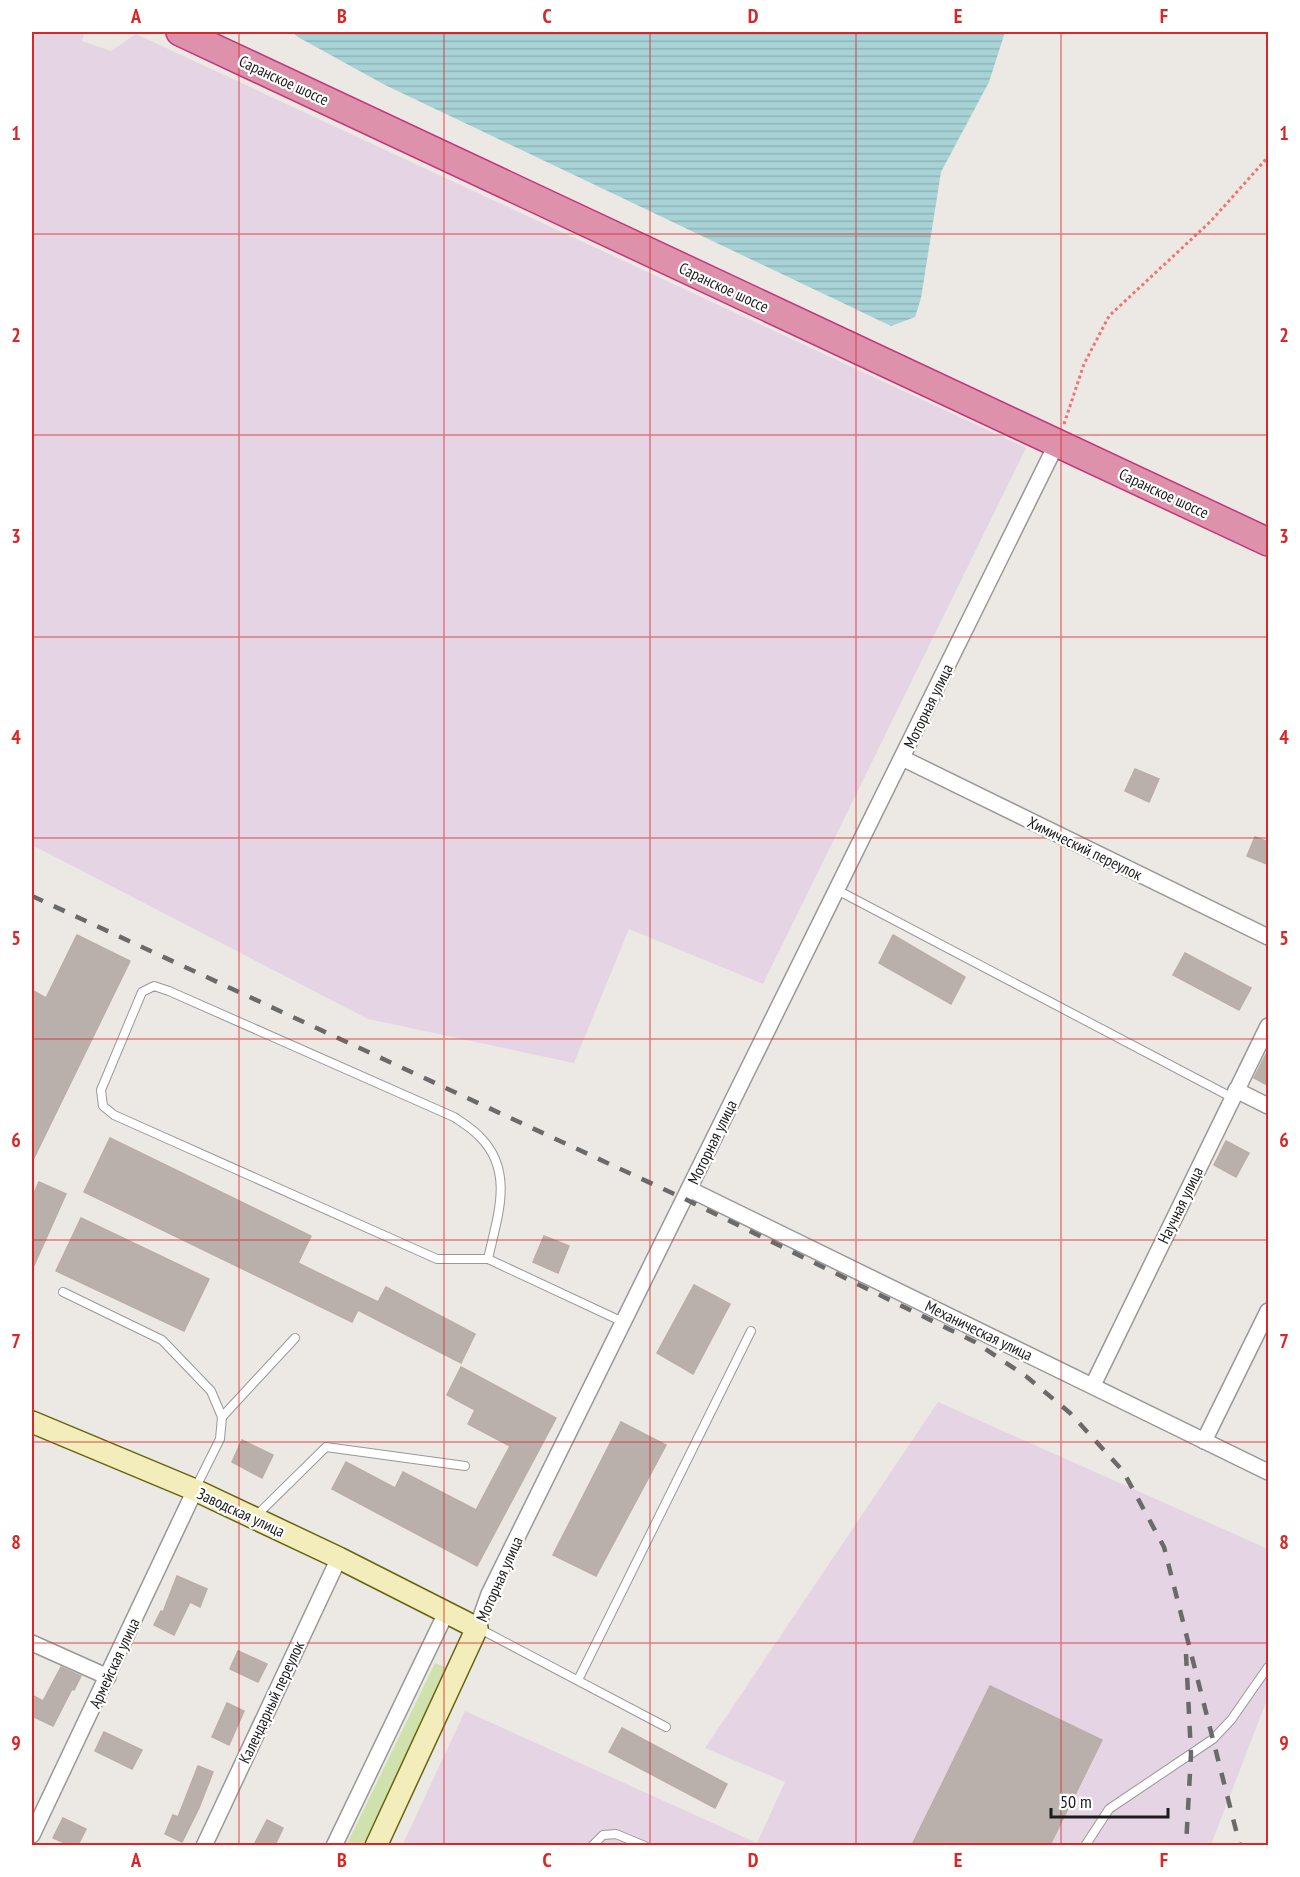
<svg xmlns="http://www.w3.org/2000/svg" width="1300" height="1877" font-family="'PT Sans Narrow',sans-serif">
<style>
.industrial{fill:#e5d5e4}
.grass{fill:#cfe2ad}
.water{fill:url(#water-rules)}
.building{fill:#b9b0ac;stroke:#bcada6;stroke-width:1.5}
.lines{fill:none;stroke-linecap:round;stroke-linejoin:round}
.lane-casing{stroke:#999;stroke-width:10}
.street-casing{stroke:#999;stroke-width:18}
.secondary-casing{stroke:#67630f;stroke-width:24}
.highway-casing{stroke:#c5357c;stroke-width:30}
.path{stroke:#eb757a;stroke-width:3;stroke-dasharray:3 3;stroke-linecap:butt}
.lane{stroke:#fff;stroke-width:8}
.street{stroke:#fff;stroke-width:15}
.secondary{stroke:#f2edba;stroke-width:21}
.highway{stroke:#dd91aa;stroke-width:27}
.rail{stroke:#6a6a6a;stroke-width:4.5;stroke-dasharray:12 12;stroke-linecap:butt}
.grid{fill:none;stroke:#d62828;stroke-width:1.5;stroke-opacity:0.55}
.labels{text-anchor:middle;dominant-baseline:central;stroke-width:4.5;stroke-linejoin:round;paint-order:stroke}
.street-label{font-size:16px;fill:#1c1c1c;stroke:#fff}
.neatline{fill:none;stroke:#d62828;stroke-width:2}
.grid-label{font-size:20px;text-anchor:middle;font-weight:bold;fill:#d62828}
</style>
<defs>
<pattern id="water-rules" width="6" height="5" patternUnits="userSpaceOnUse" patternTransform="scale(1.5)"><rect width="6" height="5" fill="#a7d2d6"/><path d="M0 2.5h6" fill="none" stroke="#8fb4b7"/></pattern>
</defs>
<rect width="100%" height="100%" fill="#ece8e3"/>
<g class="industrial">
<polygon points="32,32 84,32 82,41 111,51 136,34 1026,448 763,984 629,929 574,1063 368,1019 32,845"/>
<polygon points="938,1402 1268,1549 1268,1697 1211,1845 402,1846 465,1711 757,1843 785,1782 705,1748"/>
</g>
<polygon class="grass" points="435,1663 449,1669 363,1845 346,1846"/>
<polygon class="water" points="292,32 1005,32 989,82 941,172 921,298 915,317 891,326 385,85 298,37"/>
<g class="building">
<polygon points="1135,769 1159,779 1149,802 1125,791"/>
<polygon points="1255,837 1269,842 1269,865 1247,856"/>
<polygon points="77,935 130,961 32,1162 32,990 46,998"/>
<polygon points="893,935 965,977 951,1004 879,963"/>
<polygon points="1185,953 1251,988 1239,1010 1173,975"/>
<polygon points="1269,1048 1269,1086 1254,1078"/>
<polygon points="110,1138 311,1236 298,1263 378,1302 386,1287 475,1334 461,1363 358,1310 352,1322 84,1192"/>
<polygon points="1226,1141 1249,1153 1236,1177 1214,1165"/>
<polygon points="39,1182 66,1194 32,1270 32,1198"/>
<polygon points="81,1218 209,1279 184,1331 56,1271"/>
<polygon points="544,1236 569,1246 558,1273 533,1262"/>
<polygon points="694,1285 730,1304 693,1374 657,1353"/>
<polygon points="461,1367 556,1418 477,1566 332,1489 346,1462 395,1488 403,1472 476,1510 510,1446 468,1424 475,1410 447,1395"/>
<polygon points="621,1422 666,1445 596,1576 553,1555"/>
<polygon points="242,1440 273,1455 262,1478 232,1462"/>
<polygon points="177,1576 207,1589 200,1607 190,1602 174,1635 154,1625 161,1611 163,1612"/>
<polygon points="238,1651 267,1664 258,1682 230,1669"/>
<polygon points="61,1667 81,1676 74,1690 72,1689 53,1726 32,1716 32,1695 43,1701"/>
<polygon points="990,1686 1102,1740 1050,1845 912,1845"/>
<polygon points="227,1703 244,1711 229,1745 212,1737"/>
<polygon points="622,1728 727,1784 715,1808 609,1752"/>
<polygon points="104,1732 142,1750 132,1769 95,1751"/>
<polygon points="198,1766 213,1772 199,1808 182,1842 165,1834 173,1815 178,1817"/>
<polygon points="63,1818 86,1829 78,1845 69,1845 53,1838"/>
<polygon points="267,1820 283,1828 275,1845 254,1845"/>
</g>
<g class="lines">
<g class="lane-casing">
<g id="lane">
<polyline points="837,890 1233,1098"/>
<path d="M488,1259C497,1217 515,1172 480,1137C473,1129 463,1123 454,1117L169,991L154,986L142,992L101,1090L103,1106L114,1115L437,1259H488L623,1322"/>
<polyline points="63,1292 162,1340 211,1391 222,1417 220,1439 195,1489"/>
<polyline points="222,1417 295,1338"/>
<polyline points="255,1517 326,1447 465,1466"/>
<polyline points="478,1628 666,1727"/>
<polyline points="578,1680 751,1331"/>
<polyline points="592,1846 603,1835 616,1834 645,1846"/>
<polyline points="1085,1846 1109,1809 1213,1739 1231,1720 1268,1667"/>
</g>
</g>
<g class="street-casing">
<g id="street">
<polyline points="902,758 1268,937"/>
<polyline points="1236,1090 1268,1106"/>
<polyline points="689,1189 1268,1472"/>
<polyline points="1093,1385 1268,1026"/>
<polyline points="1204,1441 1268,1311"/>
<polyline points="477,1628 489,1594 1057,443"/>
<polyline points="32,1643 108,1677"/>
<polyline points="32,1835 195,1490"/>
<polyline points="204,1846 339,1558"/>
<polyline points="334,1846 446,1613"/>
</g>
</g>
<g class="secondary-casing">
<polyline id="secondary" points="32,1422 195,1490 339,1558 477,1628 376,1846"/>
</g>
<g class="highway-casing">
<polyline id="highway" points="180,32 1268,542"/>
</g>
<polyline class="path" points="1064,424 1084,364 1109,316 1211,221 1268,157"/>
<use href="#lane" class="lane"/>
<use href="#street" class="street"/>
<use href="#secondary" class="secondary"/>
<use href="#highway" class="highway"/>
<g class="rail">
<polyline points="32,896 685,1199 975,1342 1027,1377 1070,1413 1123,1471 1164,1547 1240,1846"/>
<polyline points="1186,1654 1191,1754 1186,1846"/>
</g>
</g>
<path class="grid" d="M239,32V1846M444,32V1846M650,32V1846M856,32V1846M1061,32V1846M32,234H1268M32,435H1268M32,637H1268M32,838H1268M32,1039H1268M32,1240H1268M32,1442H1268M32,1643H1268"/>
<g class="labels">
<g class="street-label">
<text transform="translate(284 80) rotate(25)">Саранское шоссе</text>
<text transform="translate(724 287) rotate(25)">Саранское шоссе</text>
<text transform="translate(1164 493) rotate(25)">Саранское шоссе</text>
<text transform="translate(928 706) rotate(-64)">Моторная улица</text>
<text transform="translate(1085 848) rotate(26)">Химический переулок</text>
<text transform="translate(712 1142) rotate(-64)">Моторная улица</text>
<text transform="translate(1180 1205) rotate(-64)">Научная улица</text>
<text transform="translate(979 1330) rotate(26)">Механическая улица</text>
<text transform="translate(241 1512) rotate(25)">Заводская улица</text>
<text transform="translate(499 1579) rotate(-66)">Моторная улица</text>
<text transform="translate(114 1663) rotate(-65)">Армейская улица</text>
<text transform="translate(271 1702) rotate(-65)">Календарный переулок</text>
</g>
</g>
<rect width="1300" height="1877" fill="none" stroke="#ffffff" stroke-width="66"/>
<path d="M1051 1808v9h117v-9" fill="none" stroke="#1c1c1c" stroke-width="3"/>
<text x="1060" y="1808" font-size="18" fill="#1c1c1c" stroke="#ffffff" stroke-width="4.5" paint-order="stroke">50 m</text>
<rect x="33" y="33" width="1234" height="1811" class="neatline"/>
<g class="grid-label">
<text x="136" y="23">A</text>
<text x="342" y="23">B</text>
<text x="547" y="23">C</text>
<text x="753" y="23">D</text>
<text x="958" y="23">E</text>
<text x="1164" y="23">F</text>
<text x="16" y="140">1</text>
<text x="1284" y="140">1</text>
<text x="16" y="342">2</text>
<text x="1284" y="342">2</text>
<text x="16" y="543">3</text>
<text x="1284" y="543">3</text>
<text x="16" y="744">4</text>
<text x="1284" y="744">4</text>
<text x="16" y="945">5</text>
<text x="1284" y="945">5</text>
<text x="16" y="1147">6</text>
<text x="1284" y="1147">6</text>
<text x="16" y="1348">7</text>
<text x="1284" y="1348">7</text>
<text x="16" y="1549">8</text>
<text x="1284" y="1549">8</text>
<text x="16" y="1750">9</text>
<text x="1284" y="1750">9</text>
<text x="136" y="1867">A</text>
<text x="342" y="1867">B</text>
<text x="547" y="1867">C</text>
<text x="753" y="1867">D</text>
<text x="958" y="1867">E</text>
<text x="1164" y="1867">F</text>
</g>
</svg>
